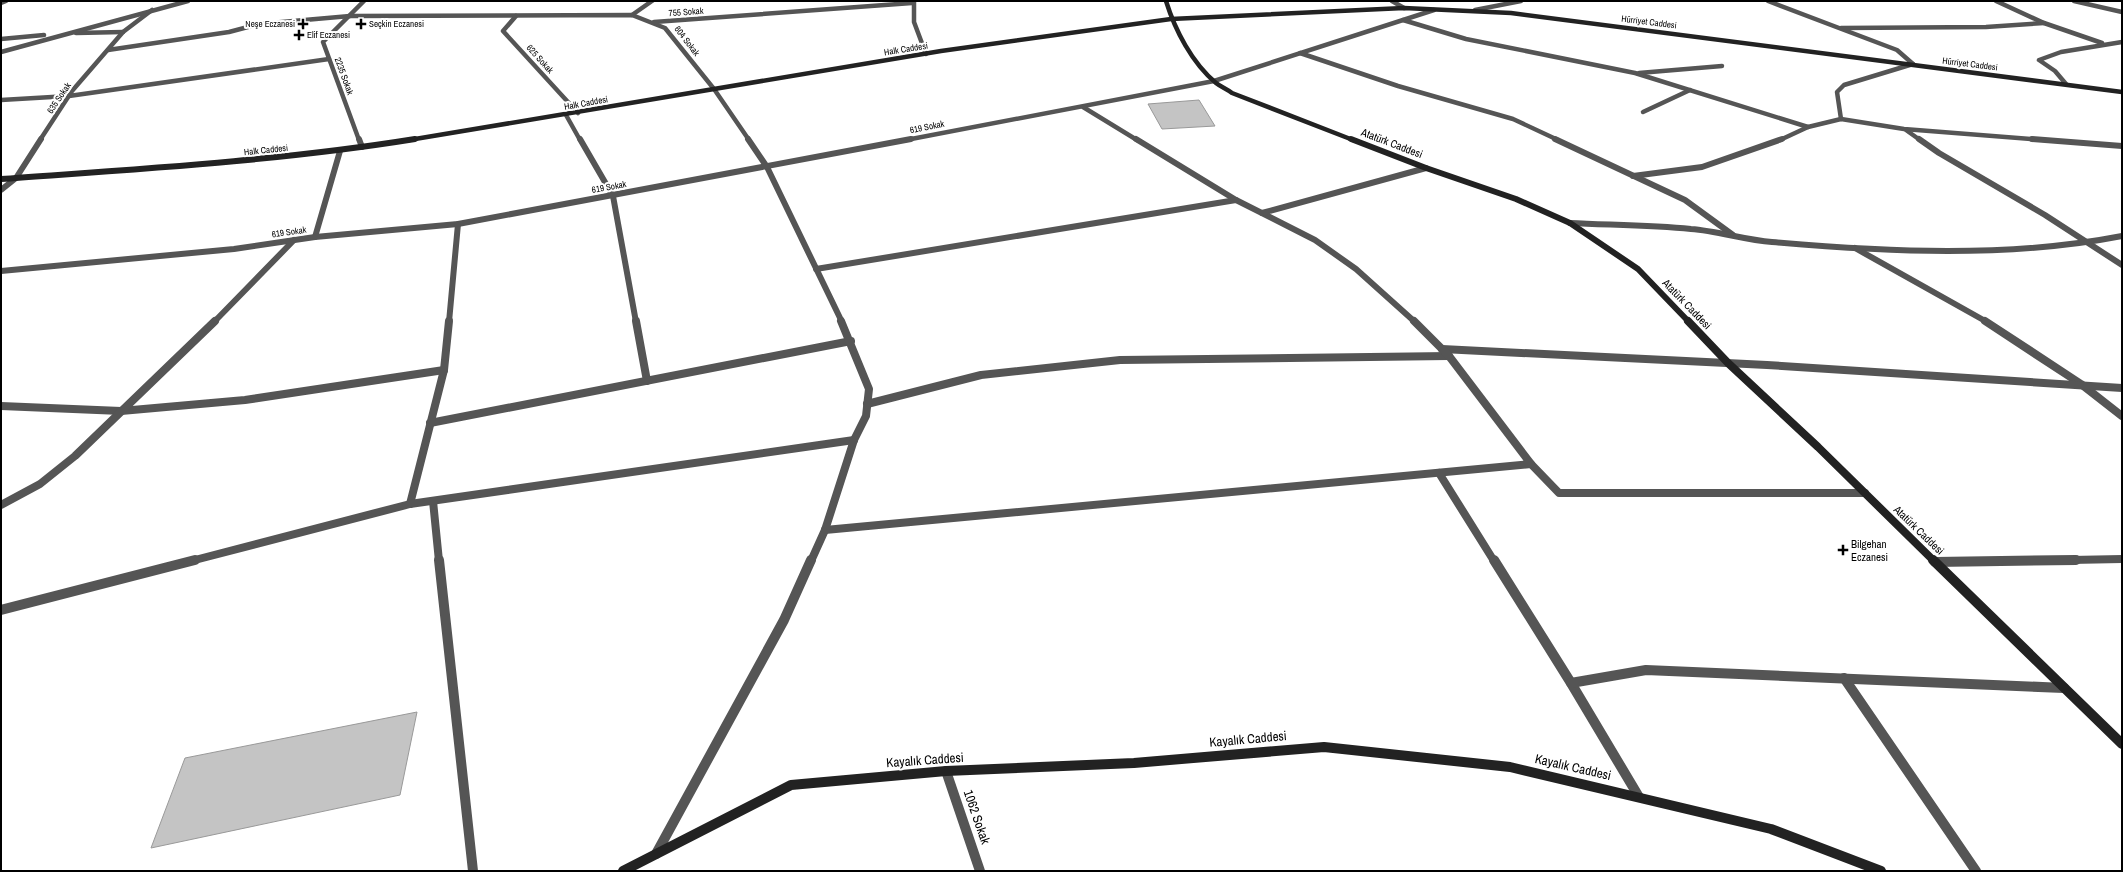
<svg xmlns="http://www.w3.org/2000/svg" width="2123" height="872" font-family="'Archivo Narrow',sans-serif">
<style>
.building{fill:#c4c4c4;stroke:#999}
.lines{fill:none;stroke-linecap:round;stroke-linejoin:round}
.lane{stroke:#555;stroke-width:4.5}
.street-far3{stroke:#555;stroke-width:4.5}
.street-far2{stroke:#555;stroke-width:6}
.street-far1{stroke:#555;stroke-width:8}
.street{stroke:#555;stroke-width:10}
.secondary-far3{stroke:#222;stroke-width:4.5}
.secondary-far2{stroke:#222;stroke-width:6}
.secondary-far1{stroke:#222;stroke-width:8}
.secondary{stroke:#222;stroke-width:10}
.poi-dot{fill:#000;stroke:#fff;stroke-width:1.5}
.labels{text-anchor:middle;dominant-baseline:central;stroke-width:4;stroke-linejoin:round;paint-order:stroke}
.far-street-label{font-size:9px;fill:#000;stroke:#fff}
.far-poi-label{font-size:9px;fill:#000;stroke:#fff;text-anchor:start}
.street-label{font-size:11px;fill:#000;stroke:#fff}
.poi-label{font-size:11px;fill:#000;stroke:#fff;text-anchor:start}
.near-street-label{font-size:13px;fill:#000;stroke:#fff}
</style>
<rect width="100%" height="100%" fill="#fff"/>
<g class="building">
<polygon points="1199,100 1215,126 1162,129 1148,104"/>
<polygon points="417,712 400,795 151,848 185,758"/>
</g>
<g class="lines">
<polyline class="lane" points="108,50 229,32 259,24 350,16"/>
<g class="street-far3">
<polyline points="914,1 914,22 926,54"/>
<polyline points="1392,1 1404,8"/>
<polyline points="1768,1 1897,50 1913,64"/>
<polyline points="1996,1 2044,23 2102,43"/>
<polyline points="2074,1 2122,12"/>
<polyline points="1,3 6,1"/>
<polyline points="1475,10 1521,1"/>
<polyline points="632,15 652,1"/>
<polyline points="350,16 632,15 665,28 714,89 749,140"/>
<polyline points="516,16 503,31 578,113"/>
<polyline points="1403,20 1466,39 1635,73 1808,127"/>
<polyline points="654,22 912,3"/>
<polyline points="1841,28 1986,27 2044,23"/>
<polyline points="76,33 123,32"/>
<polyline points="1,39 44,35"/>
<polyline points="1,52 188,1"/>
<polyline points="1300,53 1398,86 1513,119 1558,140"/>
<polyline points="1639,73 1722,66"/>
<polyline points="2066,84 2055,71 2039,60 2061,52 2122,42"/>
<polyline points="1,100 69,96 329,59"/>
<polyline points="1083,107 1137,140"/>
<polyline points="1643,112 1690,90"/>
<polyline points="566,115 580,140"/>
<polyline points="1841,119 1837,92 1844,85 1913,64"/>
<polyline points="1906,130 1920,140"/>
<polyline points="40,140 72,91 123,32 152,10"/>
<polyline points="359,140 323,42 364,1"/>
<polyline points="906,140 1214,81 1434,10"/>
<polyline points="1780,140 1808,127 1841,119 1904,129 2045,140"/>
</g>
<g class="street-far2">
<polyline points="359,139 362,147"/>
<polyline points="580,139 613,196 636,322"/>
<polyline points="748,139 767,167 842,322"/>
<polyline points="1136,139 1236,200 1315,240 1356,269 1415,322"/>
<polyline points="1555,139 1685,200 1733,235"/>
<polyline points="1919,139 1939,153 2045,215 2122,265"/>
<polyline points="2032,139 2122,146"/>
<polyline points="1633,176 1702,167 1782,139"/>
<polyline points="1,190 16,178 41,139"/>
<polyline points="1262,213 1426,168"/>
<path d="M1570,223C1610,225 1651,225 1691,229C1718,231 1745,240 1772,242C1886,252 2009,258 2122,236"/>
<polyline points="315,237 340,151"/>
<polyline points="1855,248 1987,322"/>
<polyline points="816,269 1236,200"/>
<polyline points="1,271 234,249 315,237 458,224 911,139"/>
<polyline points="214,322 294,240"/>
<polyline points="449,322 458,224"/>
</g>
<g class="street-far1">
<polyline points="636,321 647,381"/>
<polyline points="1985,321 2081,384 2122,416"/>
<polyline points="1442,349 1767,365 2122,388"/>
<polyline points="867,404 981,375 1120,360 1449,356"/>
<polyline points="1,406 121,411 245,400 444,370"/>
<polyline points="430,423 851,341"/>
<polyline points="1531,464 1559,493 1865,493"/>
<polyline points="1439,473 1494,561"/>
<polyline points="433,501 439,561"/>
<polyline points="410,504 444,370 449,321"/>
<polyline points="1,505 40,484 75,456 215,321"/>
<polyline points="825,530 1531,464 1449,356 1414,321"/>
<polyline points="191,561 410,504 854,440"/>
<polyline points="811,561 825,530 854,440 866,416 869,389 841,321"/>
<polyline points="2014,561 2122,559"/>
</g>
<g class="street">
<polyline points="439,560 473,871"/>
<polyline points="1494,560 1571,683 1639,797"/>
<polyline points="1935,562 2076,560"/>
<polyline points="1,610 195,560"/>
<polyline points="1844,678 1976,871"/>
<polyline points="1571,683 1646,670 2064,688"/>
<polyline points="946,771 980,871"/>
<polyline points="656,854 784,620 811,560"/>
</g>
<g class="secondary-far3">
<path d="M1166,1C1175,30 1192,63 1216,83C1221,87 1227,89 1232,93L1353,140"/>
<polyline points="409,140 941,51 1171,19 1404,8 1511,13 2122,92"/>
</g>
<g class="secondary-far2">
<polyline points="1351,139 1426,168 1516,199 1570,223 1638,269 1689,322"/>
<path d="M1,179C140,169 278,161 415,139"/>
</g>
<polyline class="secondary-far1" points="1688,321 1728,363 1818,447 1934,561"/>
<g class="secondary">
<polyline points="1933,560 2122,744"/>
<polyline points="623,871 791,785 946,771 1134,763 1324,747 1510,767 1771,829 1881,871"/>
</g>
</g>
<g class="poi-dot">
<path d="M301 18h4v4h4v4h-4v4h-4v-4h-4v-4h4z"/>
<path d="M359 18h4v4h4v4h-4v4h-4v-4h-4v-4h4z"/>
<path d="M297 29h4v4h4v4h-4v4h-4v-4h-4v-4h4z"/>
<path d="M1841 544h4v4h4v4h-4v4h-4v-4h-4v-4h4z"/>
</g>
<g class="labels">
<g class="far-street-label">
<text transform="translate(686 12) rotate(-4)">755 Sokak</text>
<text transform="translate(1649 22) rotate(7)">Hürriyet Caddesi</text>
<text transform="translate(687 41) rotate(52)">604 Sokak</text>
<text transform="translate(906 49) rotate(-9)">Halk Caddesi</text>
<text transform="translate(540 59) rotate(48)">625 Sokak</text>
<text transform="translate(1970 64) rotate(7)">Hürriyet Caddesi</text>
<text transform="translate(344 76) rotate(70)">2235 Sokak</text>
<text transform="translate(59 98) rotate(-56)">635 Sokak</text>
<text transform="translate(586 103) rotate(-10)">Halk Caddesi</text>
<text transform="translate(927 127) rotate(-11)">619 Sokak</text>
<text transform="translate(266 150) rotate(-6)">Halk Caddesi</text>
<text transform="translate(609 187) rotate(-10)">619 Sokak</text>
<text transform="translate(289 232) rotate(-8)">619 Sokak</text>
</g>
<g class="far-poi-label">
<text x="295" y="24" text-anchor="end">Neşe Eczanesi</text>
<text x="369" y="24">Seçkin Eczanesi</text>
<text x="307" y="35">Elif Eczanesi</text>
</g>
<g class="street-label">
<text transform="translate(1392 143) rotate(21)">Atatürk Caddesi</text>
<text transform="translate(1687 304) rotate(46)">Atatürk Caddesi</text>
<text transform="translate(1919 530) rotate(44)">Atatürk Caddesi</text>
</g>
<g class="poi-label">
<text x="1851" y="544">Bilgehan<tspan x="1851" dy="13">Eczanesi</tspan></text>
</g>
<g class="near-street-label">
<text transform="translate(1248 739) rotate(-5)">Kayalık Caddesi</text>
<text transform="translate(925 760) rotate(-4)">Kayalık Caddesi</text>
<text transform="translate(1573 767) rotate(13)">Kayalık Caddesi</text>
<text transform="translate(977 817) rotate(71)">1062 Sokak</text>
</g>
</g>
<rect width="2123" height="872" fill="none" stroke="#000000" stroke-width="4"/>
</svg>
